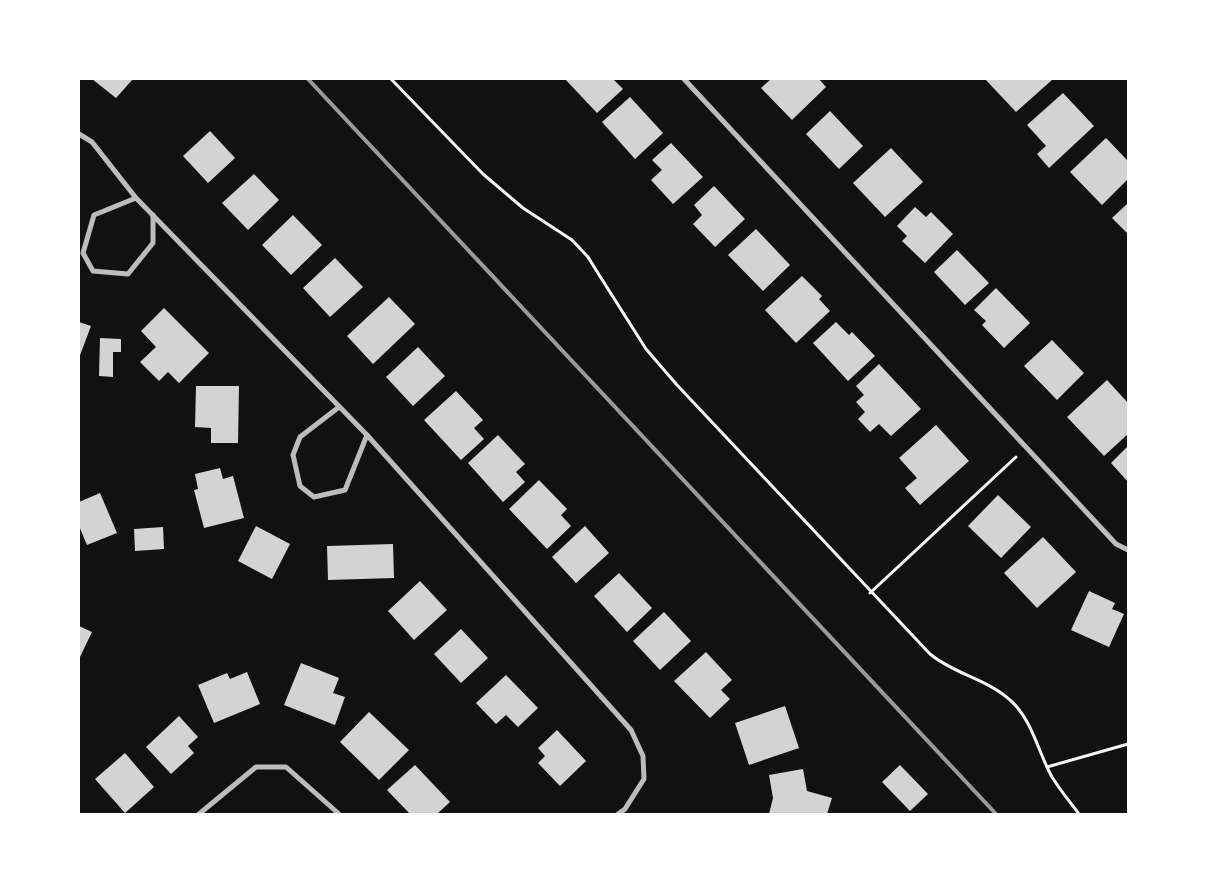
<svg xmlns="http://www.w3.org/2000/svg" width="1207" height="893" font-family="Signika,sans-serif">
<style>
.building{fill:#d3d3d3}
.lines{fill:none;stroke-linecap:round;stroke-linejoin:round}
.path{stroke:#f5f5f5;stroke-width:3}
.minor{stroke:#bcbcbc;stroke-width:5}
.rail{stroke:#9a9a9a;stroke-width:4}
</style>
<rect width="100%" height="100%" fill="#111"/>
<g class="building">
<polygon points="92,79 133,79 116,98"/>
<polygon points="565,79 613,79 623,89 597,113"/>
<polygon points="771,79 819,79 826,87 792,120 761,88"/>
<polygon points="985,79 1051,79 1052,80 1016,112"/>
<polygon points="1063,93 1094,126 1049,168 1037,154 1046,146 1027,125"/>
<polygon points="630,97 663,133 635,159 602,122"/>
<polygon points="830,111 863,146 839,169 806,134"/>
<polygon points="210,131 235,158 208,183 183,156"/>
<polygon points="1106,138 1128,161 1128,179 1102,205 1070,172"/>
<polygon points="671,143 703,177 673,204 651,180 662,170 652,160"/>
<polygon points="891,148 923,182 885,217 853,183"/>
<polygon points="254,174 279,200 248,230 222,203"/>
<polygon points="714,186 745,219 715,247 693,224 702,215 694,205"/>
<polygon points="1128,203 1128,234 1112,218"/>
<polygon points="915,207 926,217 931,212 953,234 925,263 902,241 907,236 897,226"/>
<polygon points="293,215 322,245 291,275 262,245"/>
<polygon points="756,229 790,265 763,291 728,255"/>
<polygon points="957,250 989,283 965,305 934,272"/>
<polygon points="335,258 363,287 330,317 303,288"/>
<polygon points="802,276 822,296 819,299 830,311 796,343 765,310"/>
<polygon points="996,288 1030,323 1004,348 982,325 986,321 974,310"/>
<polygon points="389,297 415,324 373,364 347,336"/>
<polygon points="164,308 209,353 179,383 168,372 159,381 140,362 156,347 141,331"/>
<polygon points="79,322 91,326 79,358"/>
<polygon points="836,322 849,335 852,332 875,356 848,381 813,343"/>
<polygon points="100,338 121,339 121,352 113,352 113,377 99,376"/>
<polygon points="1052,340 1084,373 1057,400 1024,366"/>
<polygon points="418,347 445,376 413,406 386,377"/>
<polygon points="879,364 921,409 891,436 879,424 870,432 858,419 865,412 856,402 864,395 856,386"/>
<polygon points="1107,380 1128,403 1128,434 1104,456 1067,417"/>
<polygon points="196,386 239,386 238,443 211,443 211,428 195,427"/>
<polygon points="456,391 483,420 474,428 484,439 461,460 424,420"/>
<polygon points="936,425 969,461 920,505 905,488 917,478 899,458"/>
<polygon points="498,435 525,464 516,472 525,482 503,502 468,463"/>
<polygon points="1128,446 1128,482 1111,463"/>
<polygon points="220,468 223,479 233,476 244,518 204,528 194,490 198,489 195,474"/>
<polygon points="539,480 567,509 561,515 571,526 547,549 509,509"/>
<polygon points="100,493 117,533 87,545 79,526 79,502"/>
<polygon points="998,495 1031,527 1001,558 968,526"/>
<polygon points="256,526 290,544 272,579 238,561"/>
<polygon points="585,526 609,553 576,583 552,557"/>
<polygon points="163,527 164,549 135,551 134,529"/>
<polygon points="1043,537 1076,572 1037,608 1004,573"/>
<polygon points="393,544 394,578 328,580 327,546"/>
<polygon points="619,573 652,608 627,632 594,596"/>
<polygon points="420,581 447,610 414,640 388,611"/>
<polygon points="1089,591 1115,603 1112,609 1124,614 1109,647 1071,630"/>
<polygon points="664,612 691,641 660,670 633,641"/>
<polygon points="79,626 92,632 79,659"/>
<polygon points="461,629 488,658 461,683 434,654"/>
<polygon points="706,652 732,680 721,690 730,699 710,718 674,681"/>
<polygon points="301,663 339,678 333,693 345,697 335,725 284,705"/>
<polygon points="247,672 260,704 214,723 198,685 227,673 230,679"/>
<polygon points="506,675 538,708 518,727 506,715 496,724 476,703"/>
<polygon points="785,706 799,748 749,765 735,723"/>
<polygon points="369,712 409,750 379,780 340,742"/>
<polygon points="179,716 198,737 188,746 194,753 171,774 146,747"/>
<polygon points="557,730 586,761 560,786 538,763 545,756 538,748"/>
<polygon points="125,753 154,787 125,813 95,779"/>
<polygon points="415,765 450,802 437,814 410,814 387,790"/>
<polygon points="900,765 928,794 910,811 882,782"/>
<polygon points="803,769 807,791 832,798 827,814 769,814 773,798 769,775"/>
</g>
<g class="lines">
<g class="path">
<path d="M391,79L483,174L523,208L572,240L588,257L596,270L646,349L677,385L930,654C954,674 987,679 1010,700C1032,719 1038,752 1052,777C1060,790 1070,802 1079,814"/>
<polyline points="870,593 1016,457"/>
<polyline points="1047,767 1128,744"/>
</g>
<g class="minor">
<polyline points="684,79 1116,544 1128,550"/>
<polyline points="79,134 92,142 136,198 367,435 631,730 643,756 644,779 625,809 618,814"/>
<polyline points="136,198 94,215 83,253 93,271 128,274 153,243 153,215"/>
<polyline points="339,407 300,437 293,455 300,486 314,497 345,490 367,435"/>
<polyline points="199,814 256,767 286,767 339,814"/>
</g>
<polyline class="rail" points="308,79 996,814"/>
</g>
<rect width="1207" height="893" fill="none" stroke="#ffffff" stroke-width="160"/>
</svg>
